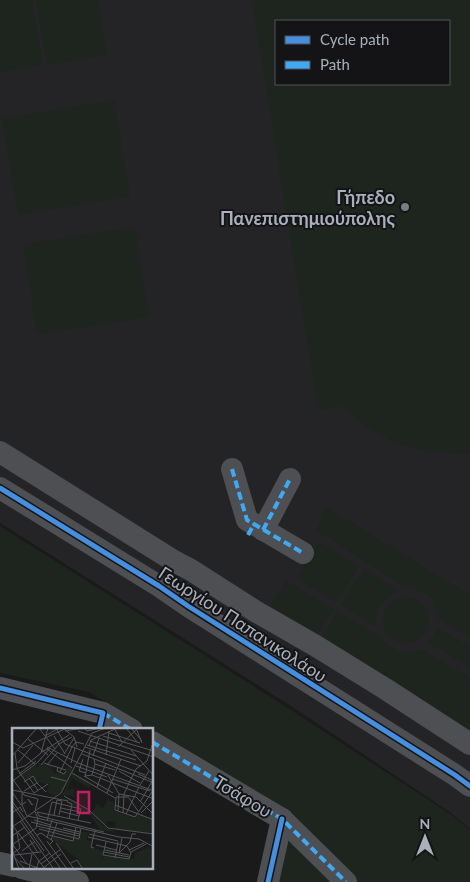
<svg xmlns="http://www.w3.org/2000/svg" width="470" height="882" font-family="Lato,sans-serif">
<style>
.built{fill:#242426;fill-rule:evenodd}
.green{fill:#1d251e;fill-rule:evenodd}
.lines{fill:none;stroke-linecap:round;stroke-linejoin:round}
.minor{stroke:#4d4f53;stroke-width:22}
.quiet{stroke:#3fa9f5;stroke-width:4;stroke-dasharray:8 4;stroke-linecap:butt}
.cycleway-casing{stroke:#141416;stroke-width:8}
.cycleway{stroke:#468fdf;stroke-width:5}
.poi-dot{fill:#787c83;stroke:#141416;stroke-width:2}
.labels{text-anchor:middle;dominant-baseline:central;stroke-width:4;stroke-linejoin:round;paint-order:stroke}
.poi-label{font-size:18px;font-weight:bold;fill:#aab0bb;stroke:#141416;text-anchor:end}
.street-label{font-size:18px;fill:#aab0bb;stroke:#141416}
.inset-road{fill:none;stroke:#54565a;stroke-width:1}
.view{fill:#c12060;fill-opacity:0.15;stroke:#c12060;stroke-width:2.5}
.inset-edge{fill:none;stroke:#aab0bb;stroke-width:2.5}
</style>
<rect width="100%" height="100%" fill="#1a1a1a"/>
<path class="built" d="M0,0H470V829L451,813L291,706L0,523ZM276,21H449V84H276Z"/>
<g class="green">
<polygon points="0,0 32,0 43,65 0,72"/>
<polygon points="36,0 98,0 107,55 47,65"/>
<path d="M252,0H470V453L466,454L424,450L393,442L363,424L343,406L318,410ZM449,21V84H276V21Z"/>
<polygon points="114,100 130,196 18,215 2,119"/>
<polygon points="135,227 149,317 37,334 23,244"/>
<polygon points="326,507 470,595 470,638 439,619 432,600 426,594 419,590 403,586 316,530"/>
<polygon points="0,526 291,710 452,815 470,830 470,882 279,882 293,820 153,732 152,730 149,729 89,692 0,673"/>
<polygon points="319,542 359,566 337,602 297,579"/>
<path d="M364,569L399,591C382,599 376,606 376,626L341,605Z"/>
<polygon points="286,581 333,609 318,635 271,606"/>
<circle cx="406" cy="620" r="23"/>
<path d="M337,612C352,620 369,629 382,639C388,644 394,650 402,652C408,654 415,651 421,649L470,678V729L322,638Z"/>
<polygon points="437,628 470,647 470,667 427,642 433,637"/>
</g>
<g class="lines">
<g class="minor">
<polyline points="0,452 174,561 191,570 255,611 316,646 384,688 470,744"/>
<polyline points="232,469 247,520 303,553"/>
<polyline points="0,488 159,586 188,606 455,775 470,786"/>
<polyline points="263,530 290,479"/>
<polyline points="0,688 103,713 132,730"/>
<polyline points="152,742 282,819 346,882"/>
<polyline points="0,863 14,866"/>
<polyline points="22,868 78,882"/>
<polyline points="268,882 282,819"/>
</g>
<g class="quiet">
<polyline points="232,469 247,520 303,553"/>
<polyline points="263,530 290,479"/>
<polyline points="248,535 254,524"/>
<polyline points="103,713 132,730"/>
<polyline points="152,742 282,819 346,882"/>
</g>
<g class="cycleway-casing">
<g id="cycleway">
<polyline points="0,488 159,586 188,606 455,775 470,786"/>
<polyline points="0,688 103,713 99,730"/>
<polyline points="268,882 282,819"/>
</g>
</g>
<use href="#cycleway" class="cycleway"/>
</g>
<circle class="poi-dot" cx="405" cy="207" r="5"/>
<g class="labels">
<g class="poi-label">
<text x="395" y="197">Γήπεδο<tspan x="395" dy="21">Πανεπιστημιούπολης</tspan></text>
</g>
<g class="street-label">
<text transform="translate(243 624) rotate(33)">Γεωργίου Παπανικολάου</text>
<text transform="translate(243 796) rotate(31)">Τσάφου</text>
</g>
</g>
<g transform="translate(12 728)">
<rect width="141" height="141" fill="#1a1a1a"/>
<path d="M26,35L41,38L39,40L42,45L52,46L56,38L59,40L61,43L51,61L43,68L34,64L37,56L25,55L20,48L13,53L9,48L23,37L26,40ZM61,46L80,56L77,60L60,50L55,62L62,60L63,69L50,67ZM97,69V73L102,74V83L123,90L126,85L141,93V105L103,101L104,94L95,93L93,97L80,84L85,76L91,80ZM49,70L56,71L79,85L91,98L106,105L88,102L78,87ZM68,104H77L74,112L80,113L78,119L92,123L89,133L92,128L122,131L123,125L136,119L141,122L139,135L141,141L70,140L66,131L40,112L42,108L61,113L62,109L67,110Z" fill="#1d251e"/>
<path class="inset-road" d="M27,0L43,21M44,0L53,16L71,23M51,0L62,9L65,19M72,0L75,3L88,0M102,0L110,14M114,0L125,14M119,0L130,13M124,0L130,15M53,3L71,0M66,3L142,29M97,5L128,15M33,8L47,0M42,8L53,26M91,8L142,23M16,11L36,27M78,13L124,28M0,14L11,20L55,0M75,17L124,32M77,18L79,12L103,1M35,19L66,35L142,63M73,19L129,38M106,19L126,0M35,21L60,40M6,22L23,36M119,22L142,48M71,23L133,47M30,24L57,7M3,25L5,40M52,26L62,10M70,26L142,55M94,27L97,3M0,28L25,0M81,28L87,10M71,31L67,43L74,45M82,31L83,36L103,42M6,35L21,17M32,35L54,42M59,35L63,20M29,37L47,16L60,9M35,37L45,25M64,38L95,49M46,39L45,43L52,46L54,43M5,41L22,65M0,42L13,38L29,25L36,0M107,43L128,55M48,44L60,19L64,14L72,16M60,45L103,70M7,46L24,33M126,46L140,52M80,47L142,71M96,47L107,66L106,83M72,48L101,65M73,48L80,47L83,36M39,49L54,53M73,49L78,22M0,50L12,67L26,71L23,83M17,50L26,62M100,51L138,63M2,52L26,34L38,20M12,54L21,48L25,55M128,57L137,43M85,59L94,35M0,62L56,73M12,63L25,55L34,64M0,64L9,77L14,74M10,65V77L15,88M22,65L36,56M95,65L109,31M107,66L124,69L142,87M52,68L77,82L96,100L142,106M117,69H104L103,82L123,89L142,61M117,70L126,83M0,73L49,141M55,74L60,76L57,91M128,74L142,50M20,77L16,71L21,77M103,77L142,92M1,78L10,91M49,80L68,84M48,83L67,88M0,85L8,79L11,84M111,85L112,66L118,53L124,41L135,33L140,17M129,85L142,72M114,86L127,59M42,87L45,72L50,73L47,87M16,88L107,109L127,111L142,119M10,92L32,123M22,92L39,97M8,93L41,140M35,93L40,74L69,81L66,92M19,94L68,106M79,95L25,84L27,88L92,104M1,98L33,141M25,98L67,108M0,99L49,65L80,5L94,0M51,100L68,104M27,101L67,111L69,100M77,106L106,113M25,107L29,105L41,113L38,116M37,107L61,113L64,99M0,108L13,99M76,109L115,118L119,125L117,131L91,127L94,114M35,110L40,92M18,112L26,125M39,112L45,95M35,113L55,141M44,115L62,141M0,117L24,100L26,90L23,84M1,117L15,136M84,117L104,122M82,120L79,119L83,102M0,122L7,141M93,122L117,127M117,122L132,115M10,123L22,114M92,124L117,129M119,124L134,116M107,125L118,114L120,106H124M107,125L110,110M0,126L8,120L5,105M2,127L29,124M2,129L13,141M103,130L106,114M8,133L28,141M59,135L65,132L70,140M29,136L49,121M17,141L20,126M24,141L27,133L38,125M30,141L49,126"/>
<path class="view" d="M66,64H77V85H66Z"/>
<rect width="141" height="141" class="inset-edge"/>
</g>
<rect x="275" y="20" width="175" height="65" fill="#141416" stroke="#505258"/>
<rect x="285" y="36" width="25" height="8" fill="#468fdf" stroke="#505258"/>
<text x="320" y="45" font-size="15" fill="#aab0bb">Cycle path</text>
<rect x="285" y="61" width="25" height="8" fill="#3fa9f5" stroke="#505258"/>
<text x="320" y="70" font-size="15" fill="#aab0bb">Path</text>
<g transform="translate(425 837)" stroke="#141416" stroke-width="4" paint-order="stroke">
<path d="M0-4L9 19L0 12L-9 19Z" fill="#aab0bb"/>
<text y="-8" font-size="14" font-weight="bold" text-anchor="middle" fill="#aab0bb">N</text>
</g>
</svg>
